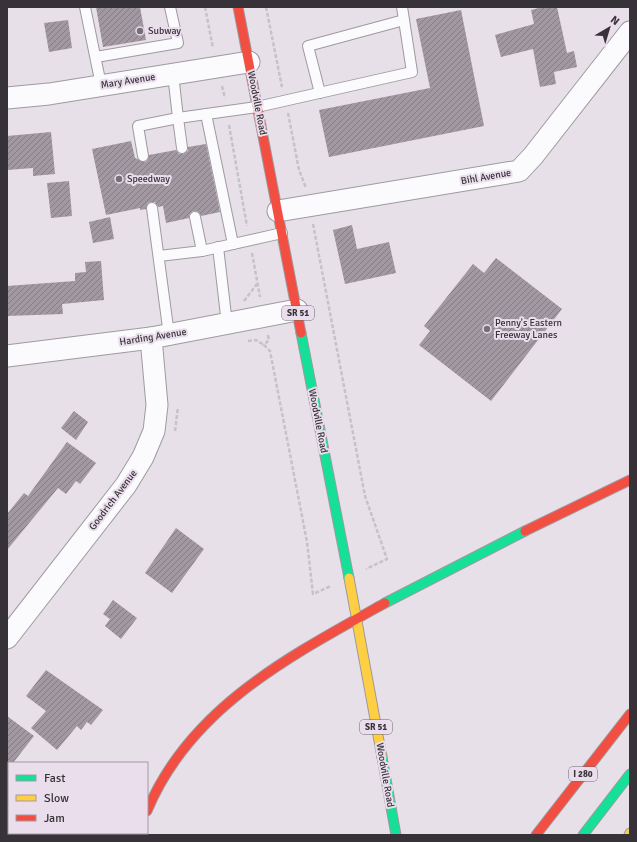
<svg xmlns="http://www.w3.org/2000/svg" width="637" height="842" font-family="Signika,sans-serif">
<style>
.building{fill:url(#building-hatch)}
.lines{fill:none;stroke-linecap:round;stroke-linejoin:round}
.lane-casing{stroke:#9e9a9f;stroke-width:12}
.street-casing{stroke:#9e9a9f;stroke-width:23}
.fast-casing{stroke:#9e9a9f;stroke-width:11}
.slow-casing{stroke:#9e9a9f;stroke-width:11}
.jam-casing{stroke:#9e9a9f;stroke-width:11}
.path{stroke:#c5c3c6;stroke-width:2.5;stroke-dasharray:4 2;stroke-linecap:butt}
.lane{stroke:#fbfafc;stroke-width:10}
.street{stroke:#fbfafc;stroke-width:21}
.fast{stroke:#16e098;stroke-width:9}
.slow{stroke:#ffcf43;stroke-width:9}
.jam{stroke:#f24e42;stroke-width:9}
.poi-dot{fill:#756f76;stroke:#eaddec;stroke-width:1.5}
.labels{text-anchor:middle;dominant-baseline:central;stroke-width:4;stroke-linejoin:round;paint-order:stroke}
.shield{fill:#eaddec;stroke:#6d656e;stroke-width:1}
.shield-label{font-size:9px;font-weight:bold;fill:#373238}
.poi-label{font-size:10px;fill:#373238;stroke:#eaddec;text-anchor:start}
.street-label{font-size:10px;fill:#373238;stroke:#eaddec}
</style>
<defs>
<pattern id="building-hatch" width="6" height="6" patternUnits="userSpaceOnUse"><rect width="6" height="6" fill="#a198a2"/><path d="M-1 1l2-2M0 6l6-6M5 7l2-2" fill="none" stroke="#847d85"/></pattern>
</defs>
<rect width="100%" height="100%" fill="#e7e0e8"/>
<g class="building">
<polygon points="96,7 140,7 146,40 103,47"/>
<polygon points="543,7 557,7 567,53 574,51 577,67 554,72 556,84 540,87 533,49 501,57 495,35 534,24 531,10"/>
<polygon points="461,10 484,126 329,157 319,110 430,88 416,19"/>
<polygon points="68,20 72,48 49,52 44,23"/>
<polygon points="51,132 55,174 33,176 33,168 7,170 7,136"/>
<polygon points="131,141 135,158 144,162 147,161 149,155 176,150 179,154 183,154 188,151 188,147 206,144 220,212 201,216 197,211 193,211 189,215 189,218 166,223 163,206 158,207 155,202 152,202 148,203 146,209 140,210 140,208 106,215 92,149"/>
<polygon points="69,181 72,216 51,218 47,183"/>
<polygon points="110,217 114,239 93,243 89,222"/>
<polygon points="352,225 357,249 389,242 396,273 345,284 333,230"/>
<polygon points="496,258 562,309 491,401 419,345 430,331 424,326 473,264 484,273"/>
<polygon points="101,261 104,300 62,304 63,314 7,316 7,286 75,281 75,273 86,272 85,262"/>
<polygon points="74,411 88,422 76,440 61,428"/>
<polygon points="67,442 96,463 80,484 76,481 66,494 58,488 7,550 7,514 24,493 28,496"/>
<polygon points="176,528 204,549 172,593 145,573"/>
<polygon points="113,600 137,618 121,639 105,626 110,619 103,614"/>
<polygon points="46,670 103,710 91,725 87,722 81,730 77,726 57,750 31,728 46,711 26,696"/>
<polygon points="7,716 34,736 13,763 9,763 7,772"/>
</g>
<g class="lines">
<g class="lane-casing">
<g id="lane">
<polyline points="85,7 101,85"/>
<polyline points="96,57 178,43 170,7"/>
<polyline points="320,93 308,46 404,20"/>
<polyline points="206,114 233,244"/>
<polyline points="182,148 178,118 257,107 412,72 402,7"/>
<polyline points="143,156 138,126 178,118 173,74"/>
<polyline points="152,208 169,335"/>
<polyline points="195,217 202,251 282,233"/>
<polyline points="218,247 227,324"/>
<polyline points="159,256 202,251"/>
</g>
</g>
<g class="street-casing">
<g id="street">
<polyline points="7,98 49,94 249,62"/>
<polyline points="278,211 519,171 533,156 630,32"/>
<polyline points="7,356 151,338 297,310"/>
<polyline points="7,638 126,485 143,457 154,431 157,405 151,338"/>
</g>
</g>
<g class="fast-casing">
<g id="fast">
<polyline points="301,333 349,578"/>
<polyline points="385,603 525,531"/>
<polyline points="382,757 396,835"/>
<polyline points="583,835 630,774"/>
</g>
</g>
<g class="slow-casing">
<g id="slow">
<polyline points="349,578 382,757"/>
<polyline points="138,835 139,833"/>
<polyline points="629,835 630,833"/>
</g>
</g>
<g class="jam-casing">
<g id="jam">
<polyline points="238,7 301,333"/>
<polyline points="525,531 630,480"/>
<path d="M147,811C190,707 292,655 385,603"/>
<polyline points="536,835 630,714"/>
</g>
</g>
<g class="path">
<polyline points="205,7 213,48"/>
<polyline points="266,7 282,87"/>
<polyline points="222,86 225,98"/>
<polyline points="288,113 299,170 306,188"/>
<polyline points="229,125 247,226"/>
<polyline points="313,224 365,496 387,559 366,569"/>
<polyline points="252,253 260,297"/>
<polyline points="244,301 257,284"/>
<polyline points="268,335 269,340 264,345 270,351 307,542 313,594 331,586"/>
<polyline points="248,341 256,340 264,345"/>
<polyline points="175,431 178,407"/>
</g>
<use href="#lane" class="lane"/>
<use href="#street" class="street"/>
<use href="#fast" class="fast"/>
<use href="#slow" class="slow"/>
<use href="#jam" class="jam"/>
</g>
<g class="poi-dot">
<circle cx="140" cy="31" r="4"/>
<circle cx="119" cy="179" r="4"/>
<circle cx="487" cy="329" r="4"/>
</g>
<g class="labels">
<g class="shield">
<rect x="282" y="306" width="32" height="14" rx="3"/>
<rect x="360" y="720" width="32" height="14" rx="3"/>
<rect x="569" y="767" width="28" height="14" rx="3"/>
</g>
<g class="shield-label">
<text x="298" y="313">SR 51</text>
<text x="376" y="727">SR 51</text>
<text x="583" y="774">I 280</text>
</g>
<g class="poi-label">
<text x="148" y="31">Subway</text>
<text x="127" y="179">Speedway</text>
<text x="495" y="323">Penny's Eastern<tspan x="495" dy="12">Freeway Lanes</tspan></text>
</g>
<g class="street-label">
<text transform="translate(128 81) rotate(-9)">Mary Avenue</text>
<text transform="translate(257 103) rotate(79)">Woodville Road</text>
<text transform="translate(486 177) rotate(-10)">Bihl Avenue</text>
<text transform="translate(153 337) rotate(-9)">Harding Avenue</text>
<text transform="translate(318 421) rotate(79)">Woodville Road</text>
<text transform="translate(113 500) rotate(-53)">Goodrich Avenue</text>
<text transform="translate(385 775) rotate(80)">Woodville Road</text>
</g>
</g>
<rect width="637" height="842" fill="none" stroke="#373238" stroke-width="16"/>
<rect x="8" y="762" width="140" height="72" fill="#eaddec" stroke="#a299a4"/>
<rect x="16" y="775" width="20" height="6" fill="#16e098" stroke="#a299a4"/>
<text x="44" y="782" font-size="12" fill="#373238">Fast</text>
<rect x="16" y="795" width="20" height="6" fill="#ffcf43" stroke="#a299a4"/>
<text x="44" y="802" font-size="12" fill="#373238">Slow</text>
<rect x="16" y="815" width="20" height="6" fill="#f24e42" stroke="#a299a4"/>
<text x="44" y="822" font-size="12" fill="#373238">Jam</text>
<g transform="translate(609 28) rotate(38)" stroke="#eaddec" stroke-width="3" paint-order="stroke">
<path d="M0-3L7 15L0 10L-7 15Z" fill="#373238"/>
<text y="-6" font-size="11" font-weight="bold" text-anchor="middle" fill="#373238">N</text>
</g>
</svg>
